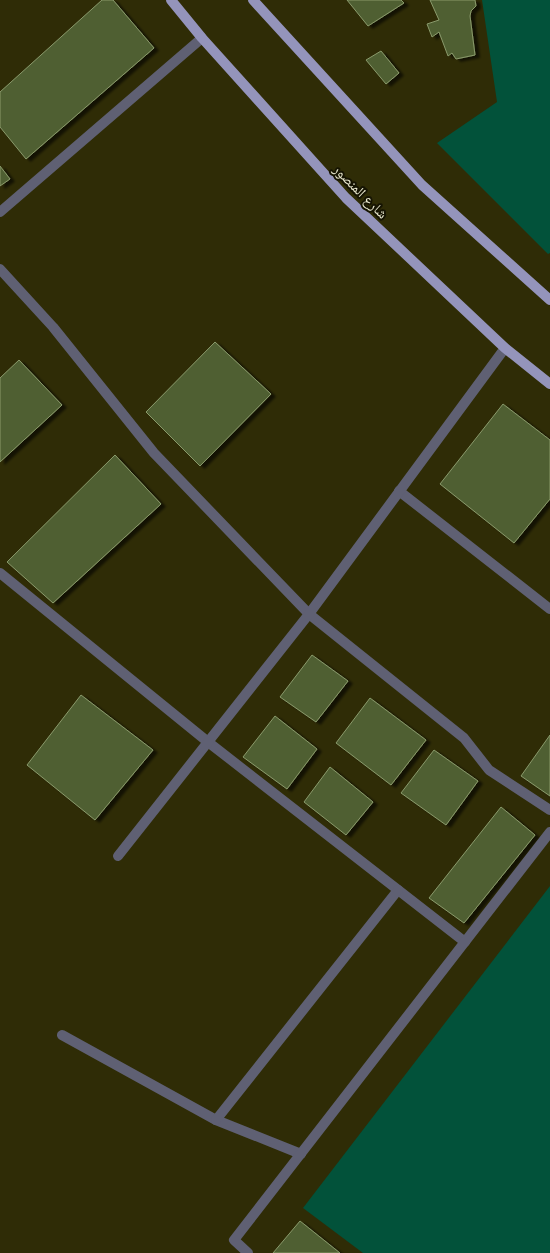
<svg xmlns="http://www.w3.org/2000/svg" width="550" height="1253" font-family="Inter,'Noto Naskh Arabic',sans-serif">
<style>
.green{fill:#02523a}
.building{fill:#505f33;stroke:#899a6b;filter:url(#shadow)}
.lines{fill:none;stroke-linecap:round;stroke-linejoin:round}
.minor{stroke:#5f6073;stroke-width:10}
.major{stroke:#9494bb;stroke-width:10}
.labels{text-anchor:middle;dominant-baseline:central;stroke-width:4;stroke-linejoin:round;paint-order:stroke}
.street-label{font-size:14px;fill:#ebead0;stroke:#161402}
</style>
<defs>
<filter id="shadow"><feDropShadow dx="4.5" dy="2.5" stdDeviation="1" flood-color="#0009"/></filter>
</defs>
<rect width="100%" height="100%" fill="#2f2c06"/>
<g class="green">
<polygon points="482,0 550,0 550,253 548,254 437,143 497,102"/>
<polygon points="550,886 550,1253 363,1253 303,1208"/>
</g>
<g class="building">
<polygon points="102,0 113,0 154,48 26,159 0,127 0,92"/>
<polygon points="347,0 401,0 404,3 368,26"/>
<polygon points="430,0 475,0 476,6 471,11 470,16 475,55 456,59 452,53 448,56 439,32 432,37 427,24 439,20"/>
<polygon points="381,51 399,73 386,84 366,60"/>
<polygon points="0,166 10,179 0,186"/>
<polygon points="215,342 271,394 200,466 146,412"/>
<polygon points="19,360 62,405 0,462 0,378"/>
<polygon points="503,404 550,440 550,499 514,543 440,484"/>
<polygon points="115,455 161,504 53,603 7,562"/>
<polygon points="312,655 348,681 316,722 280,697"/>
<polygon points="81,695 153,750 95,820 27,765"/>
<polygon points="370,698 426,740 391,785 336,743"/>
<polygon points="275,716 317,749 287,789 243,757"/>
<polygon points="550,735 550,796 521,776"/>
<polygon points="434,750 478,781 446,825 401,793"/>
<polygon points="330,767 373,802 346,835 304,802"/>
<polygon points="501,807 535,835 464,923 429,898"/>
<polygon points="300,1221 340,1253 273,1253"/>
</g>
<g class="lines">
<g class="minor">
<polyline points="0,212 202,38"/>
<polyline points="0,269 53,327 154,453 309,614 464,738 489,770 550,810"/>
<polyline points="399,491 550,609"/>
<polyline points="0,573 208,742 465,942"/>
<polyline points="118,856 309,614 505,348"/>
<polyline points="62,1035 216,1120 301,1154"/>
<polyline points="216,1120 398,890"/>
<polyline points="248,1253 234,1240 550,832"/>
</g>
<g class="major">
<polyline points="171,0 202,38 346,198 505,348 550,384"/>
<polyline points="253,0 422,185 550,300"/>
</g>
</g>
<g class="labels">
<g class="street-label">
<text transform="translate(361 191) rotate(45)">شارع المنصور</text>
</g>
</g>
</svg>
